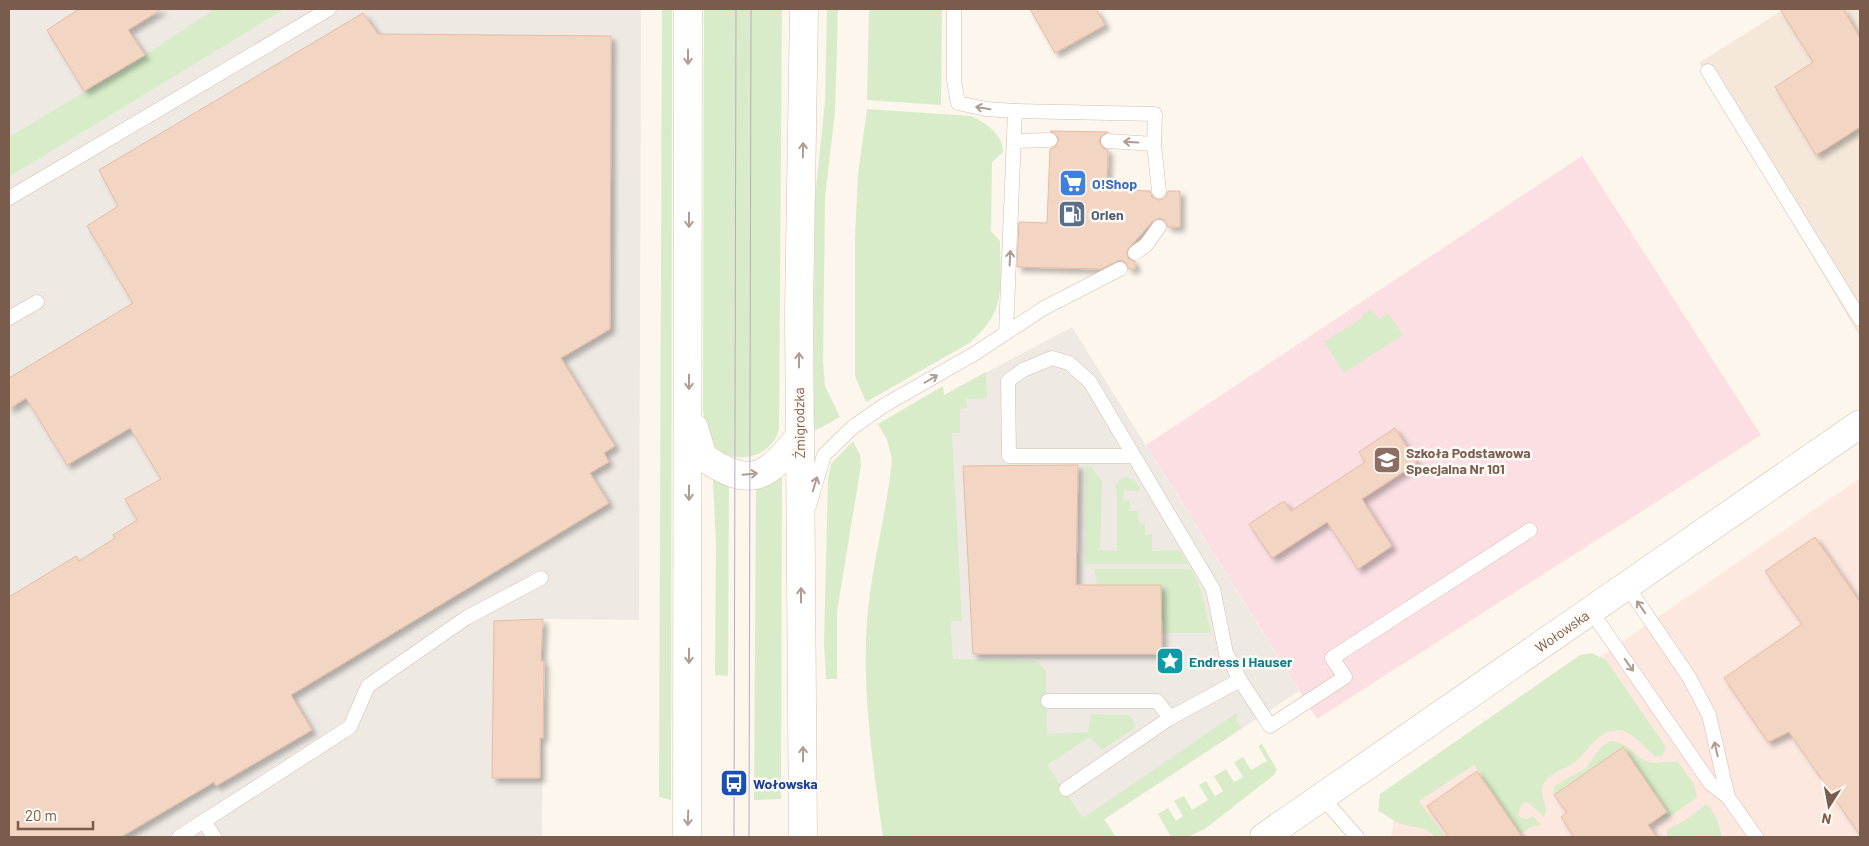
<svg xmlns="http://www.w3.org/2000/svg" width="1869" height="846" font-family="Barlow,sans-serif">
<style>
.residential{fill:#f5e8da}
.commercial{fill:#fde8e0}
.industrial{fill:#efe9e4}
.medical{fill:#fbdfe3}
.green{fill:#d8ecc9}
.building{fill:#f3d5c3;stroke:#e6bba3;filter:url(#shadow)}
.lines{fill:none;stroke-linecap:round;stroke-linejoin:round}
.service-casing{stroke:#d1beb0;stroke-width:15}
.tertiary-casing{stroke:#d1beb0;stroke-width:29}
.secondary-casing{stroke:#d6c0b0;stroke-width:29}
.service{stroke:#fff;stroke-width:14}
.tertiary{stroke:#fff;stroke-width:28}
.secondary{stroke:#fff;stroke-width:28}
.tram{stroke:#b9a8c9;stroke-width:1}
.oneway{stroke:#af9d94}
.labels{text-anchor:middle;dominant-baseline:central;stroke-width:5;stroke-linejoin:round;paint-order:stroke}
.shop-label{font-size:14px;font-weight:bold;fill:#366cbe;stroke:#fffaf3;text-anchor:start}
.service-label{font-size:14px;font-weight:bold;fill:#4e5e75;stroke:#fffaf3;text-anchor:start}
.street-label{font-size:14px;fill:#7a5c4d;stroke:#fffaf3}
.education-label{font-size:14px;font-weight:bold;fill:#785e54;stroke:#fffaf3;text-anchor:start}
.culture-label{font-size:14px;font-weight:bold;fill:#0d838f;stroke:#fffaf3;text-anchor:start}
.transit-label{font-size:14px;font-weight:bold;fill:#164399;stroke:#fffaf3;text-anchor:start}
</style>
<defs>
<filter id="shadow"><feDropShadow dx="4.5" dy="4.5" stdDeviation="2.5" flood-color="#0004"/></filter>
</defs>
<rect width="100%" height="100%" fill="#fdf6ec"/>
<polygon class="residential" points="1784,9 1860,9 1860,337 1699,63"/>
<polygon class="commercial" points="1860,478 1860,837 1391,837 1394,818 1600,657"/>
<g class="industrial">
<polygon points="9,9 214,9 145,55 9,137"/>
<polygon points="285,9 641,9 639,620 543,619 542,837 9,837 9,177"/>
<polygon points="1072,327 1299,691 1078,837 953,660 944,489 944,395"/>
</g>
<polygon class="medical" points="1582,156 1761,435 1317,719 1146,445"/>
<g class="green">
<polygon points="214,9 285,9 9,177 9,137 145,55"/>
<polygon points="662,9 672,9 671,800 659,797"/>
<path d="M704,9H782L779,428C773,460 728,468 710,441C705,433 705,421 703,411Z"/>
<polygon points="827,9 838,9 835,112 825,198 823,363 825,386 840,417 816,430 813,428 815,197 825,102"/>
<polygon points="869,9 942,9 941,105 867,100"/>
<path d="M867,109L971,116C985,122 1004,135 1003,152L992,162L991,231L1000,241C1000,263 1004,291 995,311C990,323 980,333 971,342L866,402L855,376V238L858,174Z"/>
<polygon points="1369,311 1375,313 1379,319 1388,313 1403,335 1344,373 1324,342 1362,318 1364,313"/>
<path d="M986,372L987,398L966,399L967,408L960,409V433H952L962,621L951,622L953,659L1037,661L1046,671L1047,734L1088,732L1091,714L1127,715L1132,718L1135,725L1133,729L1102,750L1090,737L1047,765L1083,818L1238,712L1236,720L1242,728L1104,819L1116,837H883C873,766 862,693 867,621C871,567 887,513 892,459L887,440L878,424L943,386L944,395Z"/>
<polygon points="853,441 860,455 861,465 837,612 837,679 826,679 824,644 828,479 831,464"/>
<path d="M1086,464L1092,467L1102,482L1100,550L1117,551V489H1115V485L1122,478C1132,476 1137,481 1140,491L1124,490L1123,500L1130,501V511H1138L1139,523L1145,524V535L1152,534V551L1179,550L1188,564H1085Z"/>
<polygon points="782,477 781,799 754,800 756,485 771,482"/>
<polygon points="713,480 729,485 728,676 715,675 716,544"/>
<polygon points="1094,569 1191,569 1201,590 1211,633 1161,633 1161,585 1097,585"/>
<path d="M1592,653L1606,660L1666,747L1663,755L1656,757C1645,749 1633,731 1619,730C1616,730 1610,731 1608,732C1594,737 1586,754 1574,763C1564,770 1548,773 1543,785C1538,797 1550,804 1544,817L1527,802L1521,804L1518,815C1524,820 1527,820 1533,816L1541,825L1529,828L1521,834L1474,765L1419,801L1445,837H1435C1426,825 1411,828 1398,823C1391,820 1386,814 1378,811L1380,794L1580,655Z"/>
<path d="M1610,741C1631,742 1632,757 1649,762C1659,765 1668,760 1678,762L1694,784L1697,797L1672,815L1658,820L1668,812L1623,747L1553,795L1554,786L1586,768L1600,748Z"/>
<polygon points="1262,744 1277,770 1274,775 1206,828 1188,837 1171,837 1158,814 1168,808 1176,821 1183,816 1174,801 1184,796 1192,810 1208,800 1199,785 1206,781 1215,796 1223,791 1214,776 1226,769 1234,782 1243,777 1234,762 1243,757 1251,770 1267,761 1258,746"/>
<polygon points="1705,805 1709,806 1717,819 1722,837 1667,837 1667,829 1686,820"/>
</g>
<g class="building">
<polygon points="79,9 162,9 128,30 145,55 84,91 47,30"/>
<polygon points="1030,9 1096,9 1105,25 1055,53"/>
<polygon points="1780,9 1843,9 1860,38 1860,127 1816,155 1775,87 1813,62"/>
<polygon points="363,13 378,34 611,36 610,329 561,358 615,446 604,453 609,462 590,473 609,503 291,695 312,730 216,786 214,782 121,837 9,837 9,597 76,556 79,561 115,538 113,535 137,520 125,499 161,479 130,428 67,465 26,398 9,409 9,378 133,303 87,226 118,206 99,170"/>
<polygon points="1050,131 1108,132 1101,136 1099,141 1103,148 1108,150 1107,189 1150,191 1152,197 1159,200 1165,198 1168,191 1180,191 1180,227 1168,227 1164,220 1160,218 1152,222 1127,250 1128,258 1135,262 1135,269 1129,269 1125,262 1120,260 1101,269 1017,267 1019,222 1047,223 1050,149 1055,147 1059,140 1057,135"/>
<polygon points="1395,428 1417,463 1362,499 1392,546 1358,569 1327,522 1272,558 1249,524 1284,501 1291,511 1365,462 1359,452"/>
<polygon points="1078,465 1076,585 1161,585 1162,654 973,654 963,466"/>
<polygon points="1815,537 1860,602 1860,835 1789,732 1768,742 1724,678 1802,624 1765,571"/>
<polygon points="543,619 541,661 544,661 543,738 540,738 540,778 492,778 494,621"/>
<polygon points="1623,747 1667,812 1648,825 1657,837 1574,837 1561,817 1567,812 1554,795"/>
<polygon points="1477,771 1522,837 1449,837 1427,806"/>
</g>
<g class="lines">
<g class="service-casing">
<g id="service">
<polyline points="1708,71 1860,319"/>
<polyline points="1015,111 1155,114 1154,144 1159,191"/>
<polyline points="1015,141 1050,140"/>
<polyline points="1108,141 1154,144"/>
<polyline points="9,198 329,9"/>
<polyline points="1135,253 1146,245 1159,227"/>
<polyline points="9,318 37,302"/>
<polyline points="1006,333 1044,308 1120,269"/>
<polyline points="1134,456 1009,456 1008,381 1023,370 1052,358 1069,363 1090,382 1213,589 1226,653 1240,680 1270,726 1345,677 1332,658 1530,530"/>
<polyline points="809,506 824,455 853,427 883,406 974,354 1006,333 1015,111 986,109 958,103 954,80 954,9"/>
<polyline points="1627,586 1689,677 1709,715 1728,797"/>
<polyline points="1591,611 1710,783 1728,797 1756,837"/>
<polyline points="1048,701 1157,701 1170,718"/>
<polyline points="1066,789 1170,718 1240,680"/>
<polyline points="1321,796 1357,837"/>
<polyline points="204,821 350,727 368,686 466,618 541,578"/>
<polyline points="179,837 204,821 214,837"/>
</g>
</g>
<g class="tertiary-casing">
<polyline id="tertiary" points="1264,837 1860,424"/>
</g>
<g class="secondary-casing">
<g id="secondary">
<path d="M694,428L703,457C749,488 766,480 798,438"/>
<polyline points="687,837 688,9"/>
<polyline points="803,837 799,313 804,9"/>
</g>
</g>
<use href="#service" class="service"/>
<use href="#tertiary" class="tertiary"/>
<use href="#secondary" class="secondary"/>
<g class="tram">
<polyline points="734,837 736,9"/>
<polyline points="749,837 751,9"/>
</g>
</g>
<defs><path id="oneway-shaft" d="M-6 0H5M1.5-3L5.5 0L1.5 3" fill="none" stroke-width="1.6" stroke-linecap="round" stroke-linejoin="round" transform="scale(1.25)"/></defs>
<g class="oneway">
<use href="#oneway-shaft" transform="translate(688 57) rotate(90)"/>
<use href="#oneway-shaft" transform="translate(983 108) rotate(-170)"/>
<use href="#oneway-shaft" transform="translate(1131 142) rotate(-177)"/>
<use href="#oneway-shaft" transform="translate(803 150) rotate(-89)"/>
<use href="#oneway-shaft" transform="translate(689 220) rotate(90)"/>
<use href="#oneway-shaft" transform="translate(1010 258) rotate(-87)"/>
<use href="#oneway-shaft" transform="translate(799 360) rotate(-90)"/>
<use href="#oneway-shaft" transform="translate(931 379) rotate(-30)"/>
<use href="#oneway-shaft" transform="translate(689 382) rotate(90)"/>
<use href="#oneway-shaft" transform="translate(750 474) rotate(-5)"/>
<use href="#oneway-shaft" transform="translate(815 484) rotate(-73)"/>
<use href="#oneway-shaft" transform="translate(689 493) rotate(90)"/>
<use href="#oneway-shaft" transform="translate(801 595) rotate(-90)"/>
<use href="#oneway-shaft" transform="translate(1641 607) rotate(-125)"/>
<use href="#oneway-shaft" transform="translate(689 656) rotate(90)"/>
<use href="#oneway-shaft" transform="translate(1629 665) rotate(55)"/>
<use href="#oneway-shaft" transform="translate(1716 749) rotate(-103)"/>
<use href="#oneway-shaft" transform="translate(803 754) rotate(-90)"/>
<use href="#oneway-shaft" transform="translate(688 818) rotate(92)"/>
</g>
<defs>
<g id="supermarket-square" transform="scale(1.4375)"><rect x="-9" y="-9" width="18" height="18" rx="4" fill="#3f7fe0" stroke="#fffaf3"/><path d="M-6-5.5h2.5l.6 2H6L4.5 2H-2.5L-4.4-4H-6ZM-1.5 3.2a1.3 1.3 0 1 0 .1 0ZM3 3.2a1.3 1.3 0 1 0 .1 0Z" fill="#fff"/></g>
<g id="fuel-square" transform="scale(1.4375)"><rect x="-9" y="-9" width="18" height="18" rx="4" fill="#5c6f8a" stroke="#fffaf3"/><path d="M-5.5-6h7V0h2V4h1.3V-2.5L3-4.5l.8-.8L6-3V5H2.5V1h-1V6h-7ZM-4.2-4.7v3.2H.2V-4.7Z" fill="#fff"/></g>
<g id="school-square" transform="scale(1.4375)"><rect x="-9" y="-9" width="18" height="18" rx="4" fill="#8d6e63" stroke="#fffaf3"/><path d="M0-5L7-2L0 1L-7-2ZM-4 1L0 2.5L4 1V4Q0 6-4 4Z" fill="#fff"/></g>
<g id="sight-square" transform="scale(1.4375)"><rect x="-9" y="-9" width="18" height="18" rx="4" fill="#0f9aa8" stroke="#fffaf3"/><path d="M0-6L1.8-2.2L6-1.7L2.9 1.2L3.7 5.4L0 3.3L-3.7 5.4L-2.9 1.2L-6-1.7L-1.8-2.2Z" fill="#fff"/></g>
<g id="bus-square" transform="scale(1.4375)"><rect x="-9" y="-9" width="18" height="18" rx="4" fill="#1a4fb4" stroke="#fffaf3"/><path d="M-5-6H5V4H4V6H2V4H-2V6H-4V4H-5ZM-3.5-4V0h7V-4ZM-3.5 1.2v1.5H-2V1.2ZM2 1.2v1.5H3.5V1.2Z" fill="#fff"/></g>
</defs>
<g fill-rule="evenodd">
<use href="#supermarket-square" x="1073" y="183"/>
<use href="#fuel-square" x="1072" y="214"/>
<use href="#school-square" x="1387" y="460"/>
<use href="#sight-square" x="1170" y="661"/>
<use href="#bus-square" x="734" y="783"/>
</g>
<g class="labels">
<g class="shop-label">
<text x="1092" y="183">O!Shop</text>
</g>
<g class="service-label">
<text x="1091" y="214">Orlen</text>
</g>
<g class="street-label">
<text transform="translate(799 423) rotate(-91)">Żmigrodzka</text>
<text transform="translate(1562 631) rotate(-35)">Wołowska</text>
</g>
<g class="education-label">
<text x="1406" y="452">Szkoła Podstawowa<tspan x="1406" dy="16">Specjalna Nr 101</tspan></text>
</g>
<g class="culture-label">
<text x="1189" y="661">Endress i Hauser</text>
</g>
<g class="transit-label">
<text x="753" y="783">Wołowska</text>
</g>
</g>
<rect width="1869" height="846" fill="none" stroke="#7a5c4d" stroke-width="20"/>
<g transform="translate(1829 806) rotate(191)" stroke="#fffaf3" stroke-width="4" paint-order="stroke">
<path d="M0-4L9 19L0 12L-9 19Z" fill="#7a5c4d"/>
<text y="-8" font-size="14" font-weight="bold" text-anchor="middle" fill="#7a5c4d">N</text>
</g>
<path d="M18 821v8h75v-8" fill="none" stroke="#7a5c4d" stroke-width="2.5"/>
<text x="25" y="821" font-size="15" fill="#7a5c4d" stroke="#fffaf3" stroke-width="4" paint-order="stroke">20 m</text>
</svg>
